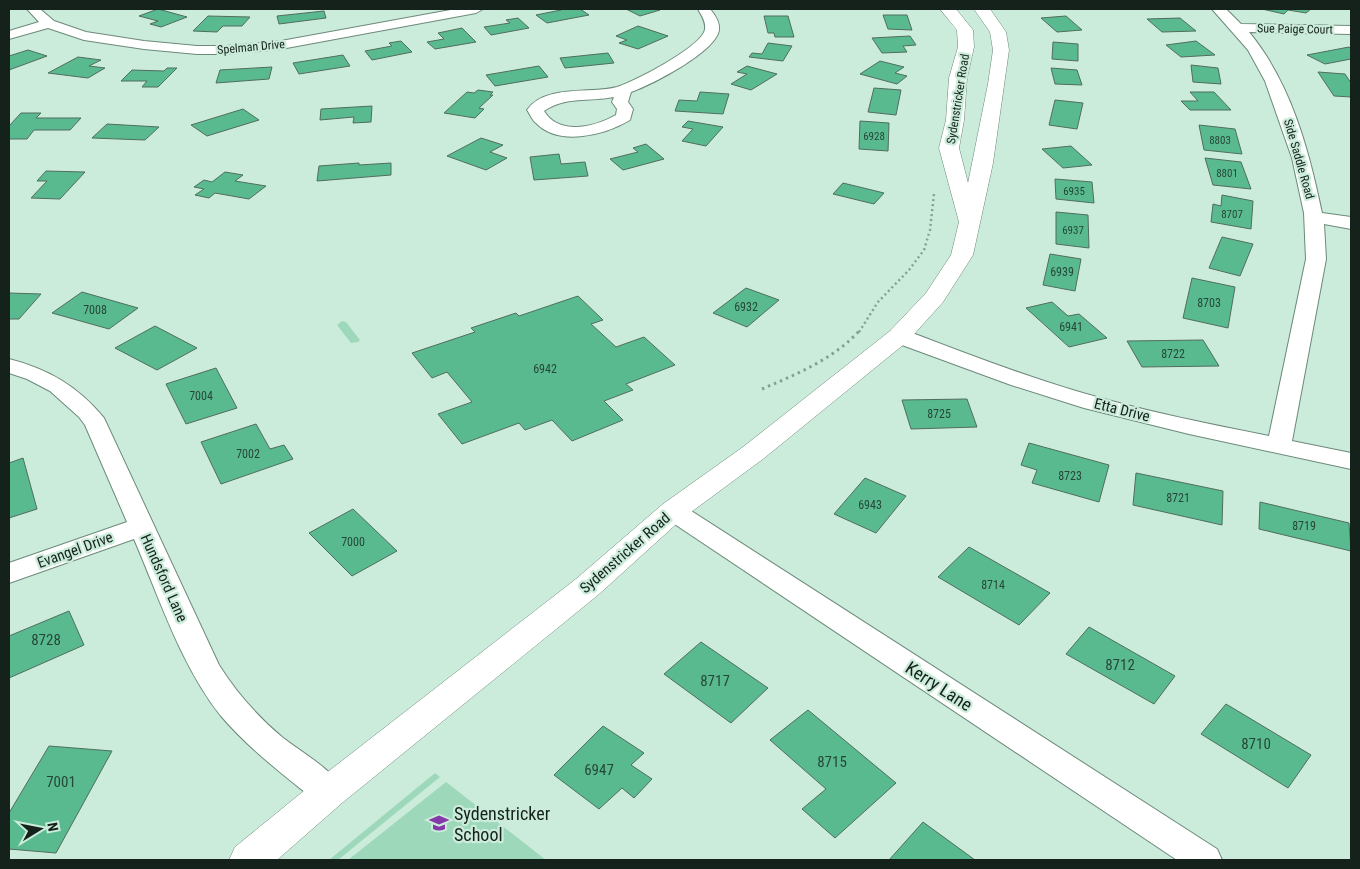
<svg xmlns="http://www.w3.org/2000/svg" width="1360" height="869" font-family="'Roboto Condensed',sans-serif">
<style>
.green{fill:#9ed8bb}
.building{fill:#59ba8f;stroke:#516d5e}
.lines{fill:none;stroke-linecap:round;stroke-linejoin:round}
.minor-casing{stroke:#6c897a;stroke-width:2}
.secondary-casing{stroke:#6c897a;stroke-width:1}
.path-far1{stroke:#879f92;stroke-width:2.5;stroke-dasharray:2 3;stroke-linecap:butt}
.path{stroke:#879f92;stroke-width:3;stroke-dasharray:2.5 4;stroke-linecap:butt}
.minor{fill:#fff;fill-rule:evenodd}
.secondary{fill:#fff;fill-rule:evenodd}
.labels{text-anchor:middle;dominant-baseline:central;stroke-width:4.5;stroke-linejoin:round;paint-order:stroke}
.far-number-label{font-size:11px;fill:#264738}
.far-street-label{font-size:12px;fill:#15211b;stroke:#ccecdb}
.number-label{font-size:12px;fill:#264738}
.street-label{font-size:15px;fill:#15211b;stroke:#ccecdb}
.near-number-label{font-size:15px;fill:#264738}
.near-street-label{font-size:18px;fill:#15211b;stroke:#ccecdb}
.near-poi-label{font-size:18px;fill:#15211b;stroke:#ccecdb;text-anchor:start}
</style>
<rect width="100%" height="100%" fill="#ccecdb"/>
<g class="green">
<polygon points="342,321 346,322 360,340 358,342 351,343 337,325"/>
<polygon points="435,773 440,777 338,860 329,860"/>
<polygon points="446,782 450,785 546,860 348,860"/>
</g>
<g class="building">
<polygon points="158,9 187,17 161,27 150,24 158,21 139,16"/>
<polygon points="559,9 580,9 589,15 547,23 536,15 561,10"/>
<polygon points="626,9 657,9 660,10 640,16"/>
<polygon points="1262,9 1311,9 1306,13 1288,10 1284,14"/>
<polygon points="324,11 326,18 279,24 277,16"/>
<polygon points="883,15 907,15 912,30 888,29"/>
<polygon points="208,16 250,17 242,26 223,26 217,32 193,31"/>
<polygon points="764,16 788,16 794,37 775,37 774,33 768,33"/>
<polygon points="1066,16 1082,30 1057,32 1041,18"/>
<polygon points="518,18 529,28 491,35 484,27 510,23 506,20"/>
<polygon points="1180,18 1196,31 1162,32 1147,19"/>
<polygon points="638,26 668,36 638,49 619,43 627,40 616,36"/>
<polygon points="462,28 476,42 435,49 427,42 444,39 438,33"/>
<polygon points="910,36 916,45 903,46 907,52 882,53 872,38"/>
<polygon points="401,41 412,52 372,60 365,51 392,46 389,43"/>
<polygon points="1196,41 1215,55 1181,57 1166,45"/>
<polygon points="1053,42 1078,44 1078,61 1052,59"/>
<polygon points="768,43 792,46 783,61 749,57 752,53 762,54"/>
<polygon points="1349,47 1351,49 1351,59 1325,64 1307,55"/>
<polygon points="28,50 47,56 9,70 9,56"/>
<polygon points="608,53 614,63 565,68 560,58"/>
<polygon points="343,55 350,66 299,74 293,63"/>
<polygon points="78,57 101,60 89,66 105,68 88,78 48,73"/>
<polygon points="880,61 904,67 895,73 907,76 897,84 860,74"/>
<polygon points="1191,65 1218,68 1221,84 1193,82"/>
<polygon points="539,66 548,77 495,86 486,75"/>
<polygon points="747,66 777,74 751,90 731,84 747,74 737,72"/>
<polygon points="272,67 269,79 216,83 220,70"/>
<polygon points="167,68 177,68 158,87 142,87 147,81 121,81 132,70 164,71"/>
<polygon points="1051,68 1077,70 1082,85 1055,84"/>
<polygon points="1318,72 1345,74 1351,83 1351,97 1334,96"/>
<polygon points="874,88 901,90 896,115 868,112"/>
<polygon points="478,90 493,92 490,95 493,95 479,108 484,109 475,118 444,113 467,92 474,93"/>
<polygon points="700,92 729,94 723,114 675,111 679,100 697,101"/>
<polygon points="1190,92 1214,92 1231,110 1190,110 1181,101 1198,101"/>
<polygon points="1055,100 1083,103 1077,129 1049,125"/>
<polygon points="372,106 371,122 353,123 354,117 320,120 321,109"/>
<polygon points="243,109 259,120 207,136 191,125"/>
<polygon points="21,113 41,113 36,118 81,118 70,130 34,130 27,139 9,139 9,126"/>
<polygon points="688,121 723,127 706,146 682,141 693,129 682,127"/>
<polygon points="860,121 889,123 888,151 859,149"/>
<polygon points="107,124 159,127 145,140 92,138"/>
<polygon points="1199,125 1235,129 1242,154 1204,150"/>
<polygon points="481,138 503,145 490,152 507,158 486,170 447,156"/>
<polygon points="646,144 664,159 623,170 610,159 638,152 633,148"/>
<polygon points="1071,146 1092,165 1063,168 1042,149"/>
<polygon points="559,154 561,164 585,162 588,176 534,180 530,157"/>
<polygon points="1205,158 1241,162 1251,189 1213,185"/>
<polygon points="359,163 359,165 391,163 391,175 317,181 319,166"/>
<polygon points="46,171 85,172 60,199 31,198 47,181 37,181"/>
<polygon points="225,172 243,175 235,181 266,186 249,199 215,193 209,198 195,195 204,189 194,187 204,180 212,182"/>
<polygon points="1055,179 1092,182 1094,203 1056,199"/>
<polygon points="843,183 884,193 874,204 833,194"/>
<polygon points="1222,195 1253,201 1251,229 1211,222 1213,204 1221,206"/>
<polygon points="1056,212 1088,215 1089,248 1056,244"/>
<polygon points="1222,237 1253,244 1240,276 1209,268"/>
<polygon points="1050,254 1081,259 1075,291 1043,285"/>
<polygon points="1192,278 1235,287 1228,328 1183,318"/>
<polygon points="746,288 779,300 747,327 713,313"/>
<polygon points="82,292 138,308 109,329 52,313"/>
<polygon points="9,293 41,294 19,319 9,319"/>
<polygon points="578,296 603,320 591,324 616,347 644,337 675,365 626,384 633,390 604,401 623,420 572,441 552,420 525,430 519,423 462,444 438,414 472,402 447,372 432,378 412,353 475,332 471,328 516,313 519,316"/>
<polygon points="1052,302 1068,316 1079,314 1107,338 1069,347 1026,308"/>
<polygon points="155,326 197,348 157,370 115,348"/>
<polygon points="1203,340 1219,366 1142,367 1127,341"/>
<polygon points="216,368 237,408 186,424 166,384"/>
<polygon points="967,399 977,427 911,429 902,400"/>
<polygon points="256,424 270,449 284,445 293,459 221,484 201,442"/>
<polygon points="1029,443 1109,465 1099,502 1032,483 1037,470 1021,465"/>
<polygon points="23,458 37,509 9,518 9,463"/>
<polygon points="1136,473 1223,491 1222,525 1133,505"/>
<polygon points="865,478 906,496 876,533 834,514"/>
<polygon points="1260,502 1349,523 1351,551 1259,529"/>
<polygon points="353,509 397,551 352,576 309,533"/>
<polygon points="969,547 1050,593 1019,625 938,577"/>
<polygon points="69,611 84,645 9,678 9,636"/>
<polygon points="1089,627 1175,676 1154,704 1066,654"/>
<polygon points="701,642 768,688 731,723 664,674"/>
<polygon points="1226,704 1311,755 1288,788 1201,734"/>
<polygon points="808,710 896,783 835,838 802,809 826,789 770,740"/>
<polygon points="603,726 644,753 631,765 652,779 634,798 622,788 599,809 554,775"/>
<polygon points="49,746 112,751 56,853 9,849 9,813"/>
<polygon points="923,822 975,860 889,860"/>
</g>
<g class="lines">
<g class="minor-casing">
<g id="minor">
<polygon points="27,9 40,9 54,21 86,32 144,41 197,46 226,46 281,41 456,9 483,9 476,13 281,49 226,54 197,54 144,49 84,40 48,28 9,39 9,31 39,22"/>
<path d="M698,9H710C715,15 720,22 719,30C716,52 651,85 631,92L628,102L633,109L630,120C605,135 559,147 536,123C532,120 530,114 527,110C545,84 591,94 617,87C634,82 703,46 705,29C706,21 701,15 698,9ZM614,97L612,102L617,109L616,115C595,127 559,136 544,111C566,96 589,102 614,97Z"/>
<path d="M1212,9H1226L1241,24L1351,26V34L1249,32C1291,83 1309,150 1322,213L1351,217V229L1324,224L1326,259L1292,441L1351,453V469L1189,434L1084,408L1011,385L891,341L888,336L891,331L899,330L907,331C963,352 1018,374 1076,391C1139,410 1204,423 1269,436L1306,259L1304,213L1292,158L1265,81L1248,50Z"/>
<path d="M9,359C48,369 78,386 104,418L219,665C236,692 257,716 282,737C301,752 335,771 345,792L341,802L329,806L317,802C284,775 249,749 221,716C181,666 159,597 134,539L9,583V563L127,522L85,425L79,417L50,391L27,379L9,373Z"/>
<polygon points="673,502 682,505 1217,849 1222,860 1177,860 664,517 660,511 664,505"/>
</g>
</g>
<g class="secondary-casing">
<polygon id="secondary" points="940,9 956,9 973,30 974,47 967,78 964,120 959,148 968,183 988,84 993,50 990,32 974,9 990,9 1006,32 1009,50 993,163 973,255 943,302 908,341 763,459 683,518 598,595 342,803 277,860 229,860 235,847 316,781 576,579 663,504 743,447 890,331 926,293 951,255 959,222 939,148 946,120 949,78 958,47 957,30"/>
</g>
<polyline class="path-far1" points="859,332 878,302 909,270 924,250 930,230 934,194"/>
<path class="path" d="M762,389C797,374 834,359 860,330"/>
<use href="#minor" class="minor"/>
<use href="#secondary" class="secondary"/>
</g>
<defs>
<g id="school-bare" transform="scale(1.5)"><path d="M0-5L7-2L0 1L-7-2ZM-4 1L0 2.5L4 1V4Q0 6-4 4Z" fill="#8438a9" stroke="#ccecdb" stroke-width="2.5" paint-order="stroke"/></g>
</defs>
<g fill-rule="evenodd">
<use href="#school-bare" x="439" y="823"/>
</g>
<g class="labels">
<g class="far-number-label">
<text x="874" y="136">6928</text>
<text x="1220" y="140">8803</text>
<text x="1227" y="173">8801</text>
<text x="1074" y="191">6935</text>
<text x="1232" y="214">8707</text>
<text x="1073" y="230">6937</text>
</g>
<g class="far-street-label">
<text transform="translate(1295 29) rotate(1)">Sue Paige Court</text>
<text transform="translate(251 47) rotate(-5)">Spelman Drive</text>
<text transform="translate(958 99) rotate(-81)">Sydenstricker Road</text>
<text transform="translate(1299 159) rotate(74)">Side Saddle Road</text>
</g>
<g class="number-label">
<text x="1062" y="272">6939</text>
<text x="1209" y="303">8703</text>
<text x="746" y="307">6932</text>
<text x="95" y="310">7008</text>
<text x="1071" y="327">6941</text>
<text x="1173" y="354">8722</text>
<text x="545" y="369">6942</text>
<text x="201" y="396">7004</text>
<text x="939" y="414">8725</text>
<text x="248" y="454">7002</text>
<text x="1070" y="476">8723</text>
<text x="1178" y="498">8721</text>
<text x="870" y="505">6943</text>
<text x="1304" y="526">8719</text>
<text x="353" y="542">7000</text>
<text x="993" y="585">8714</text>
</g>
<g class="street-label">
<text transform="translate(1122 410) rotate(14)">Etta Drive</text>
<text transform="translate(75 550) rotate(-20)">Evangel Drive</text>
<text transform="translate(625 553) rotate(-41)">Sydenstricker Road</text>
<text transform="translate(164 578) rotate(66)">Hundsford Lane</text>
</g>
<g class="near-number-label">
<text x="46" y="640">8728</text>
<text x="1120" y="665">8712</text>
<text x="715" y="681">8717</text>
<text x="1256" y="744">8710</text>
<text x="832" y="762">8715</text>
<text x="599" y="770">6947</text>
<text x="61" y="782">7001</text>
</g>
<g class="near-street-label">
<text transform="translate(939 686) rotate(33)">Kerry Lane</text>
</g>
<g class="near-poi-label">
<text x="454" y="813">Sydenstricker<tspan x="454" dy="21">School</tspan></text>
</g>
</g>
<rect width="1360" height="869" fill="none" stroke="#15211b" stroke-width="20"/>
<g transform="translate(40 829) rotate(80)" stroke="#ccecdb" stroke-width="4" paint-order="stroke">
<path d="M0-4L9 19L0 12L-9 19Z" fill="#15211b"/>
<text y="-8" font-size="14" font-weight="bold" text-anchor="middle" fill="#15211b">N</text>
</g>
</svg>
